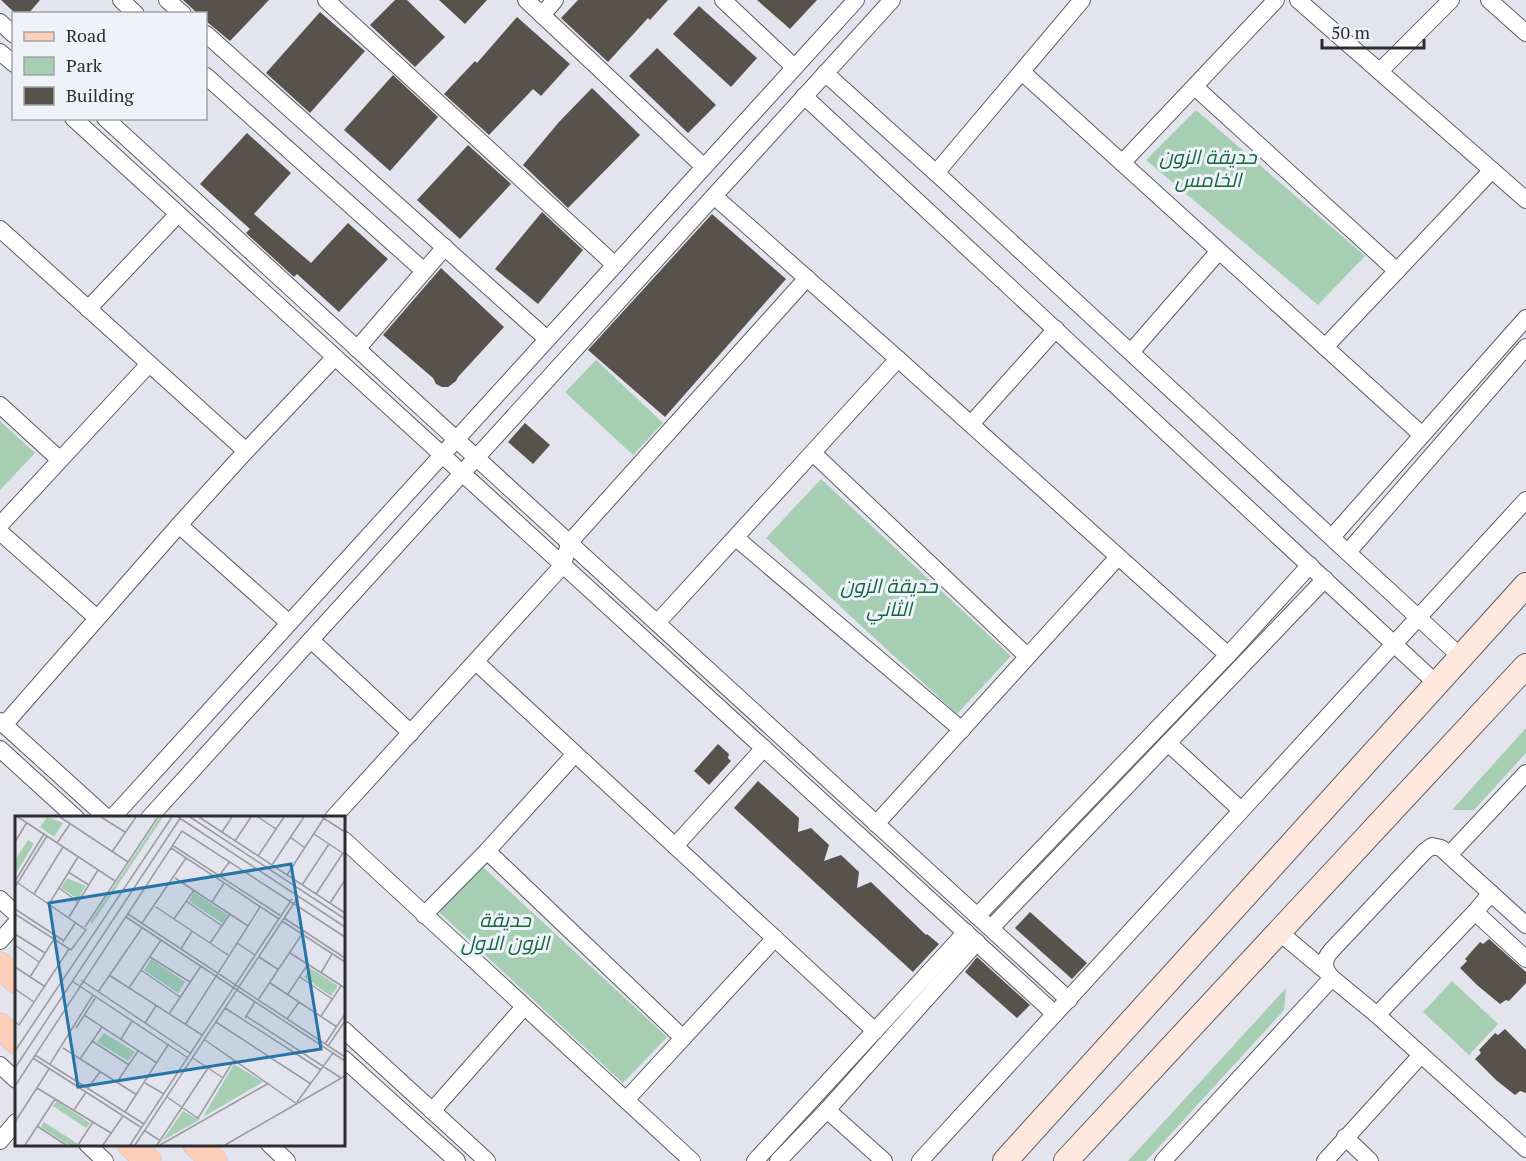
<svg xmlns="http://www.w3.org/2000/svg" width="1526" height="1161" font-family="'PT Serif',Cairo,serif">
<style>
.green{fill:#a5ceb3}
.building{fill:#57524c}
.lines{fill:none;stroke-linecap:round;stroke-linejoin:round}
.street-casing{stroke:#5c5d64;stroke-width:18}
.secondary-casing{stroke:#5c5d64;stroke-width:26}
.primary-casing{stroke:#c4c4c5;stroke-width:27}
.street{stroke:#fff;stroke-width:16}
.secondary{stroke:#fee7dc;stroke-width:24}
.primary{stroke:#fdcfb9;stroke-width:26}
.labels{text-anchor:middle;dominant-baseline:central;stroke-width:6;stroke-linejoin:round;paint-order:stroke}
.park-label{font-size:20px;font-style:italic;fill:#11683e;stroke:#f0f2fa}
.inset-road{fill:none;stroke:#9a9ba1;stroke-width:1.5}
.view{fill:#2774a7;fill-opacity:0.15;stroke:#2774a7;stroke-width:3}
.inset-edge{fill:none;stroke:#2d2d30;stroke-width:3}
</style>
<rect width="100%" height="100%" fill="#e3e4ed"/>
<g class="green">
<polygon points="1196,110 1365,256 1318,305 1146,160"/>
<polygon points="596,360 663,423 633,455 565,392"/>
<polygon points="0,421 35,453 0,490"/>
<polygon points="821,479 1011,656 957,714 766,538"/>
<polygon points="1526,728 1526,753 1474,810 1452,810"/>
<polygon points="482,866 667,1037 623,1083 439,912"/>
<polygon points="1452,981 1498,1024 1469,1055 1423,1012"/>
<polygon points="1286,988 1284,1010 1146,1161 1128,1161"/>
</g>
<g class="building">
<polygon points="1,0 40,0 28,14 16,14"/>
<polygon points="183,0 269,0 230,41 206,21 206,14 198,14"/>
<polygon points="395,0 407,0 445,37 415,67 370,25"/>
<polygon points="439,0 487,0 465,24"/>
<polygon points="578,0 668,0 650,20 648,18 608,62 561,18"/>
<polygon points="757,0 817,0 790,29"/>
<polygon points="699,6 757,58 731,87 673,34"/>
<polygon points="320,12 365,51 310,113 266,73"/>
<polygon points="517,17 570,64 541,96 533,89 489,135 444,94 475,61 477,63"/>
<polygon points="657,48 716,105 688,133 629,76"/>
<polygon points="393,75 438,117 390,171 344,130"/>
<polygon points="592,88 640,135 568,208 523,165 559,122"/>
<polygon points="247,133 291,173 254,214 311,263 348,223 388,259 339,312 297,274 294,277 246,233 250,229 200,184"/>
<polygon points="468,145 511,184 460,239 417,200"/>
<polygon points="542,212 583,250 538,304 495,269"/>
<polygon points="712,214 786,279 665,417 588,350"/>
<polygon points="441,268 504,327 458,377 456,381 448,387 442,387 436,384 433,378 383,335"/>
<polygon points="525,423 550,445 533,464 508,442"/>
<polygon points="718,744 729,754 728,758 731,761 709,785 694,771"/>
<polygon points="758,781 799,818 798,832 811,828 829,845 824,861 841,855 859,872 857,888 871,882 926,935 927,934 939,944 913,972 858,922 734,808"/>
<polygon points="1030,912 1087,963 1072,979 1015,928"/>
<polygon points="1489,939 1526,972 1526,983 1509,1001 1506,1000 1500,1004 1477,985 1460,968 1467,961 1465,959 1480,942 1483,944"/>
<polygon points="977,957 1030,1005 1017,1018 965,972"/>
<polygon points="1505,1029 1526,1050 1526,1093 1520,1091 1515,1095 1496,1080 1475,1059 1481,1053 1479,1050 1495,1033 1498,1035"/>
</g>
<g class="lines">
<g class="street-casing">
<g id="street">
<polyline points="121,0 136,14"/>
<polyline points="167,0 183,14"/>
<polyline points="326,0 615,265"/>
<polyline points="526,0 704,167"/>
<polyline points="723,0 792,65"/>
<polyline points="1298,0 1526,200"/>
<polyline points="1489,0 1526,33"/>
<polyline points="542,15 555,0"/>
<polyline points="0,22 14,35"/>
<polyline points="206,34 547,339"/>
<polyline points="0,52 14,64"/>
<polyline points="1380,71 1451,0"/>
<polyline points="1022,72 1422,435"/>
<polyline points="825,73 946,182 1461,657"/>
<polyline points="206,76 424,271"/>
<polyline points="1195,87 1397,271"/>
<polyline points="804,96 1437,684"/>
<polyline points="73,118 1055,1014"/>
<polyline points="105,118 1069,1000"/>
<polyline points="1122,163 1276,0"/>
<polyline points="936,173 1082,0"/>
<polyline points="714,196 898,359 1228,655"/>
<polyline points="0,229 246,451"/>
<polyline points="88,309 178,214"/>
<polyline points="1325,347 1492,170"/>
<polyline points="357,349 445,247"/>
<polyline points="1131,352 1219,251"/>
<polyline points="0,405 59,459"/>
<polyline points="971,424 1056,329"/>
<polyline points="813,453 1027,656"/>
<polyline points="0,525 149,364"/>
<polyline points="179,525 289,623"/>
<polyline points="0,532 97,618"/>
<polyline points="1332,537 1526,318"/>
<polyline points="736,538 962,730"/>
<polyline points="1348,552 1526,347"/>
<polyline points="657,623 898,359"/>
<polyline points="311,640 411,733"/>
<polyline points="476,662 875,1031"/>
<polyline points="0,721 107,818"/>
<polyline points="4,725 179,525 246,451 335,357"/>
<polyline points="1168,743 1241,810"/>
<polyline points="0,749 76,818"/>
<polyline points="112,818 856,0"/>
<polyline points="149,818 892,0"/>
<polyline points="333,818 563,565 569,543 807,278"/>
<polyline points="876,824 1118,557"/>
<polyline points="344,840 692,1161"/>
<polyline points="675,846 764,748"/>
<polyline points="487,851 683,1038"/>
<polyline points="1449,855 1526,773"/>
<polyline points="0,899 16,914"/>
<polyline points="1475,912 1526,959"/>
<polyline points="424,915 487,851 575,754"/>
<polyline points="977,916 1228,655 1310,565"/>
<path d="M1526,925L1441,848L1432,846L1425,851L1331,951C1323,960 1323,969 1332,978L1377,1015L1526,1149"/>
<polyline points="991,928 1325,579"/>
<polyline points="1279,932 1328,973"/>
<polyline points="0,941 16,923"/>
<polyline points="1377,1015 1475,912 1491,893"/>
<polyline points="344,1030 487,1161"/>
<polyline points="344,1059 457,1161"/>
<polyline points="0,1065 16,1080"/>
<polyline points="626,1100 775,938"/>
<polyline points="827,1110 884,1161"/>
<polyline points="432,1111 524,1007"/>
<polyline points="1345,1137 1370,1161"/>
<polyline points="0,1141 16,1122"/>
<polyline points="87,1144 105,1161"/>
<polyline points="269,1144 287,1161"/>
<polyline points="755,1161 966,932"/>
<polyline points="778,1161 827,1110 977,942"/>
<polyline points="920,1161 1526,500"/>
<polyline points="1163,1161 1332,978"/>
<polyline points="1325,1161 1421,1055"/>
</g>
</g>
<g class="secondary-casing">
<g id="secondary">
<polyline points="1005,1161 1526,585"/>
<polyline points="1066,1161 1526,666"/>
</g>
</g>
<g class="primary-casing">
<g id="primary">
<polyline points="0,965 16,980"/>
<polyline points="0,1026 16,1041"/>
<polyline points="130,1144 148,1161"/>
<polyline points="196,1144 214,1161"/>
</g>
</g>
<use href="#street" class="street"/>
<use href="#secondary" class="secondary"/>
<use href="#primary" class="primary"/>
</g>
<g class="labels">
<g class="park-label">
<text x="1208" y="156">حديقة الزون<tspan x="1208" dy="23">الخامس</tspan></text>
<text x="889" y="585">حديقة الزون<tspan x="889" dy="23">الثاني</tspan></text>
<text x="505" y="919">حديقة<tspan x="505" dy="23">الزون الاول</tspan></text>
</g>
</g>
<g transform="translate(15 816)">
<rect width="330" height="330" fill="#e3e4ed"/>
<path d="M32,1L48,7L39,21L25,11ZM145,1H148L77,108L76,105ZM13,24L19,28L1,57L0,44ZM52,62L71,70L63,83L46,72ZM179,76L213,99L207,107L174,85ZM136,143L170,166L163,177L129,154ZM295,152L323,170L316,180L289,161ZM89,217L120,236L113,245L82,226ZM219,248L248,266L188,301ZM42,285L75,307L71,312L38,290ZM168,295L184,304L147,325ZM29,306L63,328L61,329H54L26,311Z" fill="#a5ceb3"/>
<path class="inset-road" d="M3,1L100,65M45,1L113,46M86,1L110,16M163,1L330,111M175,1L330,103M184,1L330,97M243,1L261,13M307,1L330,16M207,16L217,1M299,18L329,38M275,21L290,32M220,25L236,1M0,26L12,6M42,27L55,8M157,29L266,100M156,32L264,103M97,36L121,1M243,40L269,1M257,49L289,1M53,56L74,69M272,59L309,2M204,60L215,45M160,62L233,110M0,65L71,114L56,134L0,98M0,65L29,18M287,69L314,28M0,71L32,20M44,72L63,86M19,78L48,31M301,78L328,37M171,85L207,110M197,86L209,67M315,87L330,64M34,88L63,41M141,91L213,139M0,93L49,125M113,98L330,241M54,101L83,54M111,101L330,245M269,102L330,142M159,103L179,74M267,105L330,146M127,107L171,42M70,111L143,1M0,118L30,137M48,126L61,106M195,127L215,98M222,127L240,139M0,129L24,146M166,133L177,115M275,137L330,172M135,141L175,166M244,141L264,154M0,151L29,170M126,154L165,181M306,157L317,138M94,159L187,219M15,161L39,123M285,161L317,183M66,164L175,237M57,165L173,242M255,167L322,211M114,172L146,124M0,173L19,186M83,176L127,112M273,178L293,148M243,184L287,118M210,192L306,254M154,198L186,150M69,199L142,247M231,200L326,262M306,200L326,170M230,202L240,186M272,203L284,186M0,206L4,209L54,133M201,206L296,268M130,207L141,190M170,209L245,91M61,212L81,181M106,223L117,205M190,224L282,288M77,225L114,249M310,228L330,198M313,230L330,205M48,232L122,279M0,235L157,1M20,239L129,308M18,242L127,312M178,242L208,262M65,243L87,211M35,248L78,179M0,252L166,1M102,266L123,235M130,267L149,278M0,270L167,15L330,121M22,272L96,317M73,272L85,256M152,281L184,303M282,286L318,237M59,294L71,276M110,296L153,229M183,302L219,244M0,306L34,253M22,310L51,329M130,315L146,325M10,329L40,283M63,329L78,306M88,329L108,300M115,329L277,83M120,329L283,81M142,329L193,252M145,329L254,267M210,329L330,260"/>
<path class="view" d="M276,48L306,233L63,271L34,87Z"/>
<rect width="330" height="330" class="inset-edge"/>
</g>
<rect x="12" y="12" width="195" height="108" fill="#f0f2fa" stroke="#a2a3a9" stroke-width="1.5"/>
<rect x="24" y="32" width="30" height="9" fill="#fdcfb9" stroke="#a2a3a9" stroke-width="1.5"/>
<text x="66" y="42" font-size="18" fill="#2d2d30">Road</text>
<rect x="24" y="57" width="30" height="18" fill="#a5ceb3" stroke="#a2a3a9" stroke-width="1.5"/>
<text x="66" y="72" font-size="18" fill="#2d2d30">Park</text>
<rect x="24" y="87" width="30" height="18" fill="#57524c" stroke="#a2a3a9" stroke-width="1.5"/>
<text x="66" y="102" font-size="18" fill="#2d2d30">Building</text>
<path d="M1322 39v9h102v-9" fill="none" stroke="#2d2d30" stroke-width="3"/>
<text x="1331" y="39" font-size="18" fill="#2d2d30" stroke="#f0f2fa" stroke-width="4.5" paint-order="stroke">50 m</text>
</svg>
